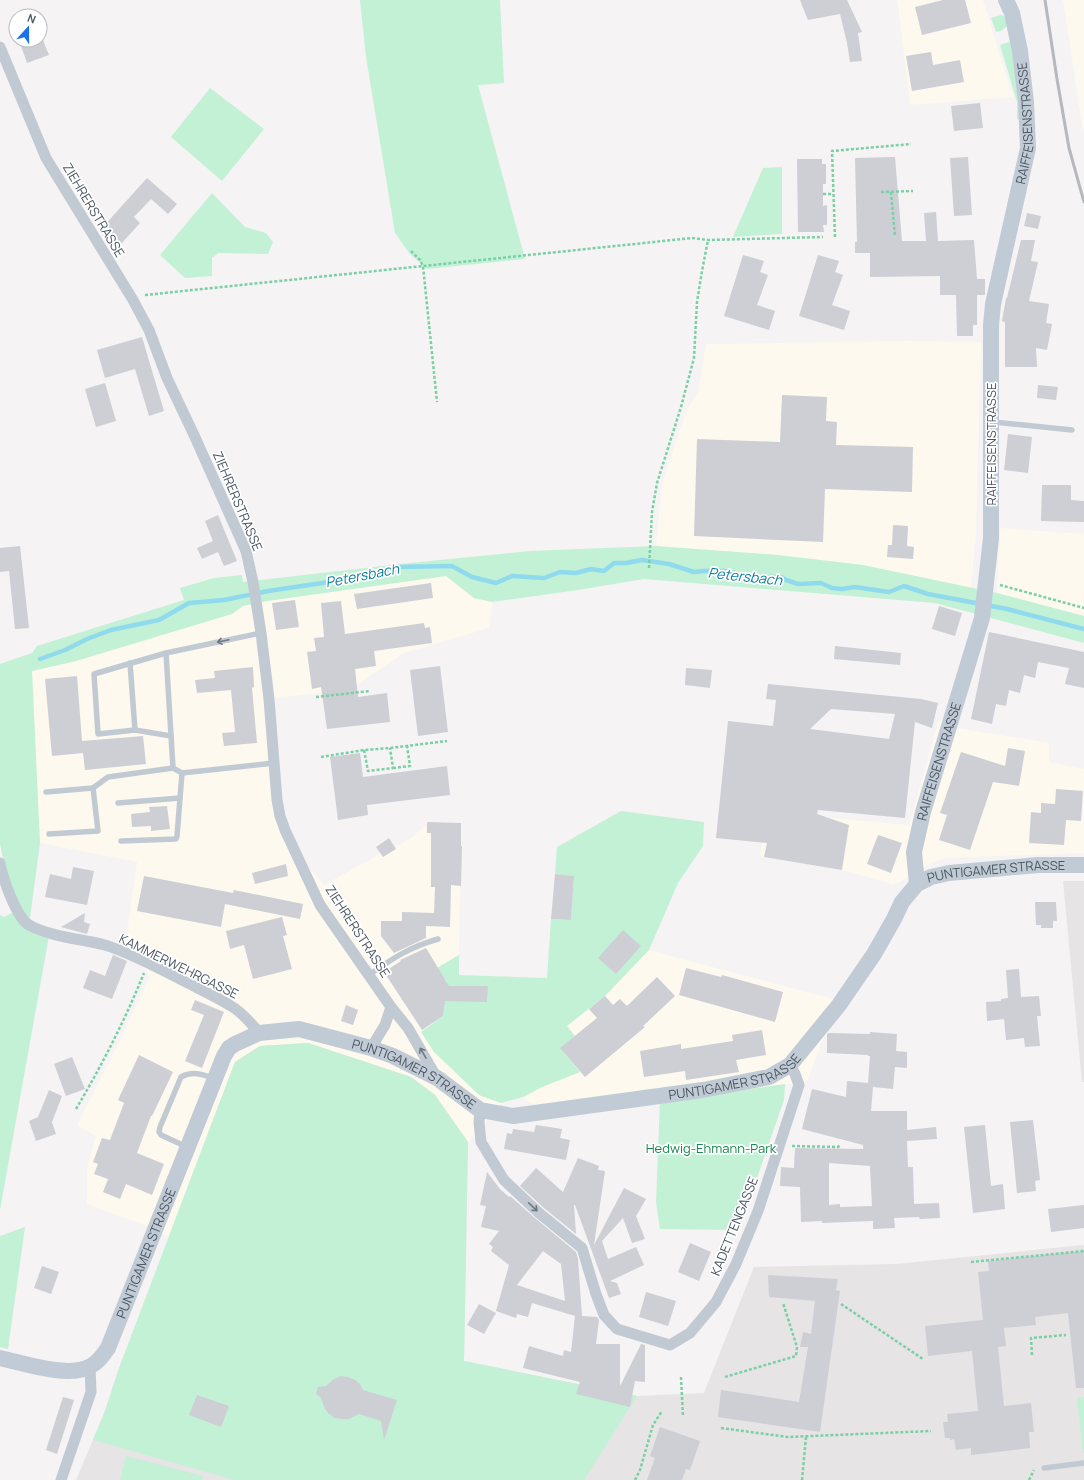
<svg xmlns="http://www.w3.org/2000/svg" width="1084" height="1480" font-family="Manrope,sans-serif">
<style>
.commercial{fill:#fdf9ef}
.education{fill:#e6e4e5}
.green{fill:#c3f1d5}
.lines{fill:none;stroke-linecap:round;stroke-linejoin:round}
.stream{stroke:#90daee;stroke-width:4.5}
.building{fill:#cdcfd5;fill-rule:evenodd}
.path{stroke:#7ad0a6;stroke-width:2.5;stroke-dasharray:3 2;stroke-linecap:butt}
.lane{stroke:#c1cad2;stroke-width:5.5}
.street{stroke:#c1cad2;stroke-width:11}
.secondary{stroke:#c1cbd6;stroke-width:16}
.rail{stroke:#b5b8bd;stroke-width:3}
.oneway{stroke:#6e7983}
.labels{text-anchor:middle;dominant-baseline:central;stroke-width:3.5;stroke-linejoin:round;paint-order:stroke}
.street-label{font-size:13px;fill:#4a5661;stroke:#fff}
.park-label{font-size:13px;fill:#17864f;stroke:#fff}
.water-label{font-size:14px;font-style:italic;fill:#0c7c9b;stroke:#fff}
</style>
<rect width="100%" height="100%" fill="#f5f3f3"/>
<g class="commercial">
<polygon points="897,0 983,0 1013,97 910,105 899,13"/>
<polygon points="1063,0 1084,0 1084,131 1082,126"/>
<polygon points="908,341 981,342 976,533 971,588 863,565 778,555 656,546 662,484 687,409 698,393 706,344"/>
<polygon points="1000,528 1084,534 1084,616 997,593"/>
<polygon points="446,576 474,598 492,602 489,628 404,653 360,683 336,691 270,699 277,800 302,865 316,874 324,885 380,854 376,847 389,838 394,847 411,838 425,826 427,822 461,823 459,955 438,968 447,982 443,1016 479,1095 501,1103 480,1130 468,1142 435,1095 235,1062 168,1237 144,1225 87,1204 87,1168 96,1136 77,1125 119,1042 150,976 125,946 137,862 40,843 32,671 76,661 232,614 243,606 247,605 273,600"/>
<polygon points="939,720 958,728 1049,743 1049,762 1084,769 1084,853 945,858 929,864 902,881 893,884 842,870 760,856 765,812 909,825"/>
<polygon points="649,950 833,999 843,1012 828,1030 821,1044 808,1080 804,1082 795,1084 785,1084 552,1116 523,1098 542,1087 580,1072 560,1048 567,1026 605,996"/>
</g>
<g class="education">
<polygon points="1063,881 1084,881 1084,1082 1082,1082"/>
<polygon points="308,1043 411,1077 435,1095 468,1142 464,1361 637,1396 704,1393 754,1267 896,1264 1084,1245 1084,1480 76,1480 105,1411 118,1371 235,1062 260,1046"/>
</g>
<g class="green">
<polygon points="360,0 500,0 504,83 478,85 525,259 427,269 410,254 395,233 366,57"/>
<polygon points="1001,15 1004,16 1007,20 1007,26 1001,31 996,32 991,18"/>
<polygon points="1009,42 1012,45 1020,120 1019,120 1017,119 1017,102 1000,45"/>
<polygon points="210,88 264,129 222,181 171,137"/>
<polygon points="782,167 782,234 733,237 763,168"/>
<polygon points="212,193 245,227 266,233 273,242 268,254 218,253 212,258 212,276 185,278 160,255"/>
<polygon points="656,546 778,555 863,565 997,593 1084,616 1084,643 935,603 644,579 578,590 492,602 474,598 446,576 267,601 243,606 232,614 76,661 32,671 40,843 30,918 24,914 7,877 0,844 0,664 32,653 37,646 184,600 180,588 214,578 242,575 243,582 400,564 530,551"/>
<polygon points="621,811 704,822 703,846 678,883 649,950 605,996 567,1026 575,1036 561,1049 580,1072 542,1087 523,1097 501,1103 479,1095 434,1052 421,1032 443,1016 447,982 437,968 459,955 459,975 547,978 551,919 571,920 574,876 555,874 557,847"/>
<polygon points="14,912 49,936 0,1210 0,915 4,917"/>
<polygon points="308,1043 411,1077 435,1095 468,1142 464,1361 637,1396 584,1480 235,1480 93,1440 105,1411 118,1371 235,1062 260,1046"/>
<polygon points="785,1084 784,1100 739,1230 660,1229 656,1202 660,1102"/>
<polygon points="25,1227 8,1349 0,1347 0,1236"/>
<polygon points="1077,1397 1084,1397 1084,1453 1083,1453"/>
<polygon points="126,1456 203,1476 202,1480 120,1480"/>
</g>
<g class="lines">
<polyline class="stream" points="40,659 65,650 87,639 111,630 159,620 189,603 224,600 268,591 377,575 397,567 452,566 472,577 496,583 512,576 544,578 560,572 576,573 591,569 604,571 614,563 626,563 642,560 669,564 694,572 703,571 724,571 735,573 744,578 750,580 768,577 781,577 786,580 798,584 821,583 832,588 842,589 855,587 889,592 904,586 928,594 1007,609 1084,629"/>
</g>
<g class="building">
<polygon points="800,0 847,0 862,32 858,33 862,61 850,62 847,43 840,14 808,20"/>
<polygon points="943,0 965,0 971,23 922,35 915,7"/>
<polygon points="19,40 43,40 49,55 27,63"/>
<polygon points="931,52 933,65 960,60 964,82 912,91 906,56"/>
<polygon points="980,103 983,128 954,131 951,106"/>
<polygon points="895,157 902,241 926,241 924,213 936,212 938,241 974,240 977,279 985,279 985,295 977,295 977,325 973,325 973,336 957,336 956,295 940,295 940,276 870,277 870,253 855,253 855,242 857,242 855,158"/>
<polygon points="968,157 972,215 954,216 950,158"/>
<polygon points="797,159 822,159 822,164 826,164 826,184 823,184 823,206 827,205 827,225 823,225 824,232 798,232"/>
<polygon points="147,178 177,204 168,214 151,199 134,217 140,223 121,244 102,228"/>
<polygon points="1027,213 1041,216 1038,229 1024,226"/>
<polygon points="1021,240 1035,240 1031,261 1038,262 1029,301 1049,304 1046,323 1052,324 1047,350 1036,348 1037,367 1005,367 1005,322 1002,321 1006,298 1007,298"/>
<polygon points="743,255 764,261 760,272 768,275 757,305 775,311 769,330 724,316"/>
<polygon points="818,255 839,261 835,272 843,275 832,305 850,311 844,330 799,316"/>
<polygon points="142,337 164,411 149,416 135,369 105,378 97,350"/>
<polygon points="105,383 116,421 96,427 85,389"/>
<polygon points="1038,385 1058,387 1056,400 1037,398"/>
<polygon points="782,395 827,397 826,421 837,422 836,445 913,447 912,492 825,489 823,542 694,536 697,439 780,442"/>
<polygon points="1008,434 1032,437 1028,473 1004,470"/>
<polygon points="1042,485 1071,485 1071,500 1084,501 1084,522 1041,521"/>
<polygon points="218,515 237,561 224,566 218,552 202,559 197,548 213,541 205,521"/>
<polygon points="893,525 908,526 907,546 914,547 913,559 887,557 888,545 892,545"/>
<polygon points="20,546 29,628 15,629 9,571 0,572 0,548"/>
<polygon points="431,583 433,598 357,609 354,594"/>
<polygon points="295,600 299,627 276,630 272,603"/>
<polygon points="341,601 345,634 424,623 425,628 430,627 432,643 374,651 376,666 355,669 358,697 387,693 390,722 327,729 321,687 312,689 307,652 316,651 314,638 324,637 321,603"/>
<polygon points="939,606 962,613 955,636 932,629"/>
<polygon points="989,632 1084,652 1084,688 1065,684 1069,668 1038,662 1035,678 1024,675 1020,693 1009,690 1006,706 996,704 992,724 971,719"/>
<polygon points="835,646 901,653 900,665 834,659"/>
<polygon points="440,666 448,732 418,736 410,670"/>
<polygon points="253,667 254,687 252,688 257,743 224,746 222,733 235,732 231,690 197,693 195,680 215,678 214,671"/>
<polygon points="686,668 712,670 710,688 685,685"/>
<polygon points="77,676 82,741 143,736 146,764 85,770 83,753 52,756 45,679"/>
<path d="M768,684L921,699L938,703L932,728L915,722L905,818L818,810L817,814L849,825L842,870L764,857L767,843L716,838L728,721L773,726L776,700L766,699ZM831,709L895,714L889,739L810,729Z"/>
<polygon points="1008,748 1025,751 1019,786 993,782 970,850 939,840 947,815 940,813 961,752 1005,766"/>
<polygon points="360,753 363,777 447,766 450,795 367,805 368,815 338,820 330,757"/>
<polygon points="1056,789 1083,791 1081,821 1066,820 1064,845 1029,843 1031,812 1041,813 1041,803 1055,804"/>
<polygon points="167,806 170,829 151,831 151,826 132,827 131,814 150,812 149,807"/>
<polygon points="427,822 461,823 461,846 462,846 461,886 451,885 450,927 426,926 426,938 394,953 381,936 381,921 402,921 402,912 434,913 435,887 431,887 431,833 427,833"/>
<polygon points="878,835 902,843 891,873 867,864"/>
<polygon points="389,838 396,849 383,857 376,847"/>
<polygon points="286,864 288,876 255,884 252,873"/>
<polygon points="73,867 94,871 87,905 45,897 50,874 71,879"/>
<polygon points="555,874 574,876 571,920 551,919"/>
<polygon points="144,876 233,893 234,890 303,904 300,919 225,904 221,927 137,911"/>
<polygon points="1035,902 1056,902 1057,921 1053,921 1053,928 1041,928 1041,925 1036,925"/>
<polygon points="85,913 84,922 90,924 87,934 61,927"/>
<polygon points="282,917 287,935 283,936 292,969 253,979 244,945 230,949 226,931"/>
<polygon points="623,930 641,946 616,974 598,958"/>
<polygon points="426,948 449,986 488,986 487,1002 445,1001 443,1016 422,1030 384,972 401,961 400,960"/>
<polygon points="113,955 127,961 112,999 83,988 90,970 105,976"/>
<polygon points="686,968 721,977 722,975 783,992 775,1022 679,995"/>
<polygon points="1019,969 1021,997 1039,996 1041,1016 1037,1016 1040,1046 1025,1047 1024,1038 1006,1040 1004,1019 987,1021 986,1002 1001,1001 1001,999 1008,998 1006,970"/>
<polygon points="657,977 675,996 643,1026 645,1027 585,1077 560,1048 597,1018 589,1009 605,996 613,1005 620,999 627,1006"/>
<polygon points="195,1000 224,1012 202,1068 185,1061 204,1015 191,1010"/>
<polygon points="346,1005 358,1010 353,1025 341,1021"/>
<polygon points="762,1030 766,1055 736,1060 739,1072 686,1080 685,1071 644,1077 640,1051 681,1044 681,1049 733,1041 732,1035"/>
<path d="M870,1032L897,1034L896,1051L907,1052V1068L895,1067L893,1089L873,1087L871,1111H907V1130L936,1127L937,1139L907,1141L908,1167H913L914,1204L939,1203L940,1218L920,1219L919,1217L894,1218L895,1228L873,1229V1221L822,1223V1221L801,1222L800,1187L780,1186L781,1167L794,1168L795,1148L863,1149V1145L802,1129L812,1089L846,1097L847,1081L868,1083L870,1056H868V1055L827,1053V1034L829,1033L870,1034ZM829,1163L870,1166L872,1206L840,1207V1204L829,1205Z"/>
<polygon points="139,1055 173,1072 152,1116 151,1116 137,1153 164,1164 152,1195 126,1184 120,1199 103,1192 108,1179 94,1174 98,1164 93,1162 102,1138 110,1140 124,1103 118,1100"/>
<polygon points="72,1057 85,1089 66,1096 54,1064"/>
<polygon points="49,1090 62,1096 52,1122 56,1134 36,1141 29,1121 38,1117"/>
<polygon points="1033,1120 1040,1180 1035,1181 1036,1191 1017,1193 1010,1122"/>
<polygon points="536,1125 562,1129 560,1138 570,1140 566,1160 504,1149 507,1133 512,1134 513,1129 534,1132"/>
<polygon points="985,1125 991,1186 1003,1184 1005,1209 973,1213 964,1127"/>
<polygon points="578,1158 599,1166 598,1170 605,1171 594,1245 624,1188 646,1199 636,1216 645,1239 632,1243 623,1218 602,1241 608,1259 636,1247 644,1265 610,1281 617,1283 621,1294 609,1298 575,1205 574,1205 576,1234 544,1208 520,1186 536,1168 563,1192"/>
<path d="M487,1172L500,1189L509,1197L510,1196L535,1218L576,1252L578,1259L582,1316L597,1317L599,1320L596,1344H620V1386L641,1344L645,1345V1382L635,1381L630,1407L576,1394L580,1382L523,1368L529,1346L563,1356L564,1350L571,1352L575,1316L532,1303L528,1317L517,1314L516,1318L496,1311L509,1265L491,1251L493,1247L489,1244L499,1231L481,1227L486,1206L480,1205ZM543,1251L561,1264L565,1301L517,1285Z"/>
<polygon points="1084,1205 1084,1228 1051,1232 1048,1209"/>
<polygon points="690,1243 711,1252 699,1281 678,1272"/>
<polygon points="1084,1251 1084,1388 1076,1388 1068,1313 1035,1317 1036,1325 1004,1328 1006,1346 998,1347 1004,1406 1031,1403 1034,1432 1029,1432 1030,1448 971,1455 971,1448 956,1450 954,1439 950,1440 950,1438 945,1438 943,1422 948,1422 947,1414 978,1411 972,1351 928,1356 925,1326 983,1320 978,1272 989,1271 988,1261"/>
<polygon points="42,1266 59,1272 51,1294 34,1288"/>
<polygon points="768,1275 838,1279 836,1290 840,1291 820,1432 718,1417 721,1390 799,1402 808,1347 800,1347 803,1332 811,1334 815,1301 769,1297"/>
<polygon points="646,1292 676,1301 668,1326 639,1317"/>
<polygon points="479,1304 496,1313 484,1334 467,1325"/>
<polygon points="341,1376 348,1377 355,1380 360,1384 363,1390 397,1400 384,1440 381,1421 359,1414 349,1419 342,1419 335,1418 329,1414 325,1409 321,1398 316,1394 318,1387 326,1386 334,1379"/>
<polygon points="197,1395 229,1406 221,1427 189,1415"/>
<polygon points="63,1397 74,1400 57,1454 46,1450"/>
<polygon points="660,1427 700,1441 690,1470 686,1469 682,1480 647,1480 655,1458 650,1456"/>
</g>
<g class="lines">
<g class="path">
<polyline points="881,192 913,191"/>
<polyline points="891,192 895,236"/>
<polyline points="823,194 833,194"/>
<polyline points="835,237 832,151 911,144"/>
<polyline points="411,251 420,260 423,266 437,402"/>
<polyline points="145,295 692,238 708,240 823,237"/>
<polyline points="649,568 652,512 657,483 681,407 694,358 697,302 702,271 708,240"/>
<polyline points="1000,585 1084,608"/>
<polyline points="316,697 370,691"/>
<polyline points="364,750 368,771 393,768 390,748"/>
<polyline points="321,757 364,750 390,748 447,741"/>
<polyline points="393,768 410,766 407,746"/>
<path d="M76,1109C102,1065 125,1020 144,973"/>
<polyline points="792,1146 838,1147 840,1145"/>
<polyline points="971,1262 1084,1251"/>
<polyline points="841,1304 923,1359"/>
<polyline points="1032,1355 1031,1338 1066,1335"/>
<polyline points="681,1377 683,1417"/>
<polyline points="725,1377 796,1356 797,1347 783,1303"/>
<polyline points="721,1428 788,1437 931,1431"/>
<polyline points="635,1480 640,1470 653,1425 662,1411"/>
<polyline points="802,1480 806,1437"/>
<polyline points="1029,1480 1034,1470"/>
</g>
<g class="lane">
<polyline points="993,422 1072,430"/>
<polyline points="166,653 173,768"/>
<polyline points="130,663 135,730"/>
<polyline points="171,736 135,730 98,734 94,674 166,653 261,633"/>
<polyline points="46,792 93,788 108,777 173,768 182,773 274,763"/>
<polyline points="118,803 180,798"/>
<polyline points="49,834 98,831 93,788"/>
<polyline points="121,841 176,839 177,836 182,773"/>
<path d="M369,975C393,958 410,947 438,939"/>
<path d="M187,1147L161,1135L159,1132L160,1127L181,1077C192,1071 202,1074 213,1078"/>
<polyline points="1044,1468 1084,1463"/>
</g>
<g class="street">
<polyline points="0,47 46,158 133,300 149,330 167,378 194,435 246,551 253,582 261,633 269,699 277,800 280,816 285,830 320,905 391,1007 408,1028 437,1078"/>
<path d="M0,863C3,879 16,917 29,925C51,937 82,939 105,945C131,953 156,967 180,979C197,988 215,996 231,1006C242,1012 251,1023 259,1033"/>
<polyline points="371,1048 385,1025 391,1007"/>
<polyline points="480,1110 479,1122 481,1142 504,1180 539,1213 582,1248 596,1294 604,1315 617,1329 670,1345 690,1333 716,1302 736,1264 758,1211 799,1085 795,1074 790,1065"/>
<polyline points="61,1480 91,1392 90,1367"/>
</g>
<g class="secondary">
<path id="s1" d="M917,884L914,852L923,812L982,618L991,538V325L993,304L1028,148L1026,102L1020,51L1012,13L1006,0"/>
<path id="s2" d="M0,1358C24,1363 66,1378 89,1367C98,1363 103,1355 108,1348L224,1056L229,1048L235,1044L259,1033L299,1029L371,1048L393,1056L437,1078L480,1110L513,1116L703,1090L769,1077L790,1065L839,1005L874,954L894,919L902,902L917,884L931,877L949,873L1038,865H1084"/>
</g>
<polyline class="rail" points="1045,0 1057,79 1069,148 1084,202"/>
</g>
<defs><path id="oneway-shaft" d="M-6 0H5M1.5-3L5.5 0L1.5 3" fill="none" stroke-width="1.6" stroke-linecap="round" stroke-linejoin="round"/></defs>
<g class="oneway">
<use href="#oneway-shaft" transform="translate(223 641) rotate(168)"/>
<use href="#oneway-shaft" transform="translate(423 1053) rotate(-120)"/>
<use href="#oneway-shaft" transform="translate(533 1207) rotate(43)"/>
</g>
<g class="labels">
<g class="street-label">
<text stroke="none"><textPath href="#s1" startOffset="775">RAIFFEISENSTRASSE</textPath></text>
<text transform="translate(94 210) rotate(59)">ZIEHRERSTRASSE</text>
<text transform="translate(991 444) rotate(-90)">RAIFFEISENSTRASSE</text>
<text transform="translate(238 501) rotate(67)">ZIEHRERSTRASSE</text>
<text stroke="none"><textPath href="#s1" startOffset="126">RAIFFEISENSTRASSE</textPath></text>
<text stroke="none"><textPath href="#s2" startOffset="1336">PUNTIGAMER STRASSE</textPath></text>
<text transform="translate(358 931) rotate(57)">ZIEHRERSTRASSE</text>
<text transform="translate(179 966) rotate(26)">KAMMERWEHRGASSE</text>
<text stroke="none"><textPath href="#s2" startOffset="976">PUNTIGAMER STRASSE</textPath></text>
<text stroke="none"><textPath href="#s2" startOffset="640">PUNTIGAMER STRASSE</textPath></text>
<text transform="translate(734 1226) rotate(-68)">KADETTENGASSE</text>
<text stroke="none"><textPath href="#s2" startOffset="220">PUNTIGAMER STRASSE</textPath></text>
</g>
<g class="park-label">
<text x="711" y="1148">Hedwig-Ehmann-Park</text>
</g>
<g class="water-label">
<text transform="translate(362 575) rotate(-11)">Petersbach</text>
<text transform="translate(745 576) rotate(6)">Petersbach</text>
</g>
</g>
<g transform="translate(28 28) rotate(21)"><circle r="19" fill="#ffffff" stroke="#b7bbc0"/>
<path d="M0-3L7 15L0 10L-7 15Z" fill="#1a73e8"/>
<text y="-6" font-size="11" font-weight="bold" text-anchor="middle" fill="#4a5661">N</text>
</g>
</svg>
